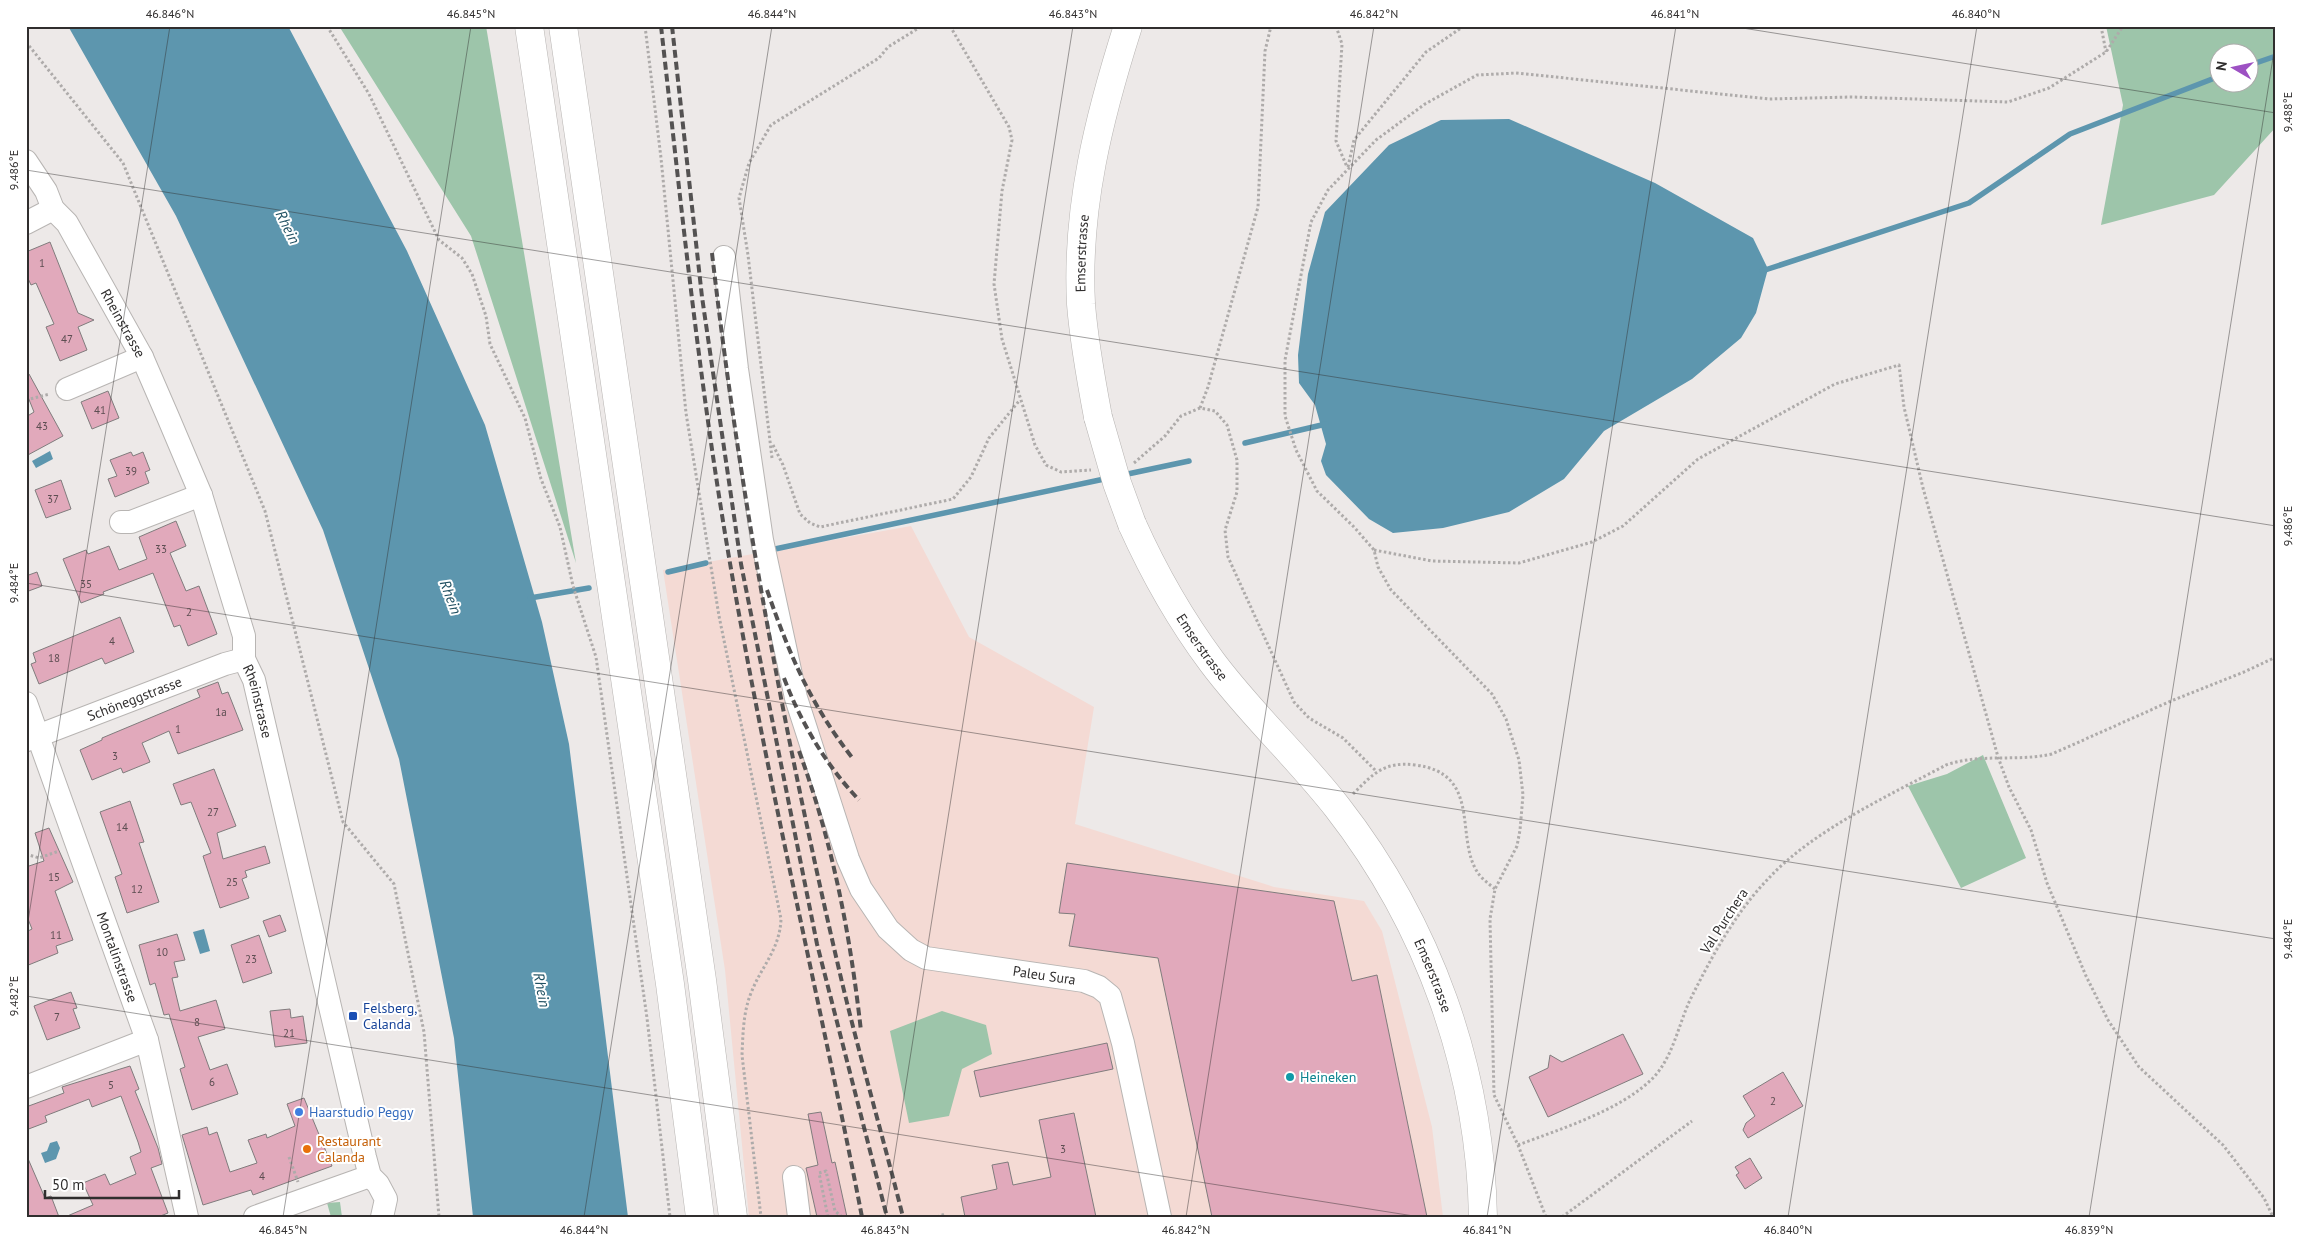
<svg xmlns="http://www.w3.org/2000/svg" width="2302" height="1243" font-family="'PT Sans',sans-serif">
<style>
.industrial{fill:#f4dad4}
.green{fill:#9dc5aa;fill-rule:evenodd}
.water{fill:#5d96ae}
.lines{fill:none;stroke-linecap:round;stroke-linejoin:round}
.stream{stroke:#5d96ae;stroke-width:5.5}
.building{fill:#e1a9bb;stroke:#807c7d}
.minor-casing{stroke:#b8b5b3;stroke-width:24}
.major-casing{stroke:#b8b5b3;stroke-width:29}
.highway-casing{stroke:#b8b5b3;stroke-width:29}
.path{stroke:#aeabaa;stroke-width:3;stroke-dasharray:2.5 2.5;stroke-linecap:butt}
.minor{stroke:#fff;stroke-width:22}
.major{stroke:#fff;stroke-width:28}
.highway{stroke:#fff;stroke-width:28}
.rail{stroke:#545252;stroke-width:4;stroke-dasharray:8 4;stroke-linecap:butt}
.major-bridge-casing{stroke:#b8b5b3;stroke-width:29;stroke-linecap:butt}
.major-bridge{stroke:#fff;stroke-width:28}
.ticks{fill:none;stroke:#302e2e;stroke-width:1;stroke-opacity:0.45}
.transit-dot{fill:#1a4fb4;stroke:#fff;stroke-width:2}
.culture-dot{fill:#0f9aa8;stroke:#fff;stroke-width:2}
.shop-dot{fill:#3f7fe0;stroke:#fff;stroke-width:2}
.food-dot{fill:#e8710a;stroke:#fff;stroke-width:2}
.labels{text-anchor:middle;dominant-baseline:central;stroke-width:4;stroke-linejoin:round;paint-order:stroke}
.number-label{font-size:11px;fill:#5c4d51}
.street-label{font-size:14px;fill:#302e2e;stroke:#fff}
.transit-label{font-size:14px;fill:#164399;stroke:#fff;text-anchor:start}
.culture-label{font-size:14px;fill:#0d838f;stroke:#fff;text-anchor:start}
.shop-label{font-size:14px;fill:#366cbe;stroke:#fff;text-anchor:start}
.food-label{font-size:14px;fill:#c56008;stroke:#fff;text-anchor:start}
.water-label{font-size:15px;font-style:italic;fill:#1f4f61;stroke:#fff}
.neatline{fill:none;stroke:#302e2e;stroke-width:2}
.ticks-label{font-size:12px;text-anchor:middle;fill:#302e2e}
</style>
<rect width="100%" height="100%" fill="#ede9e8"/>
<polygon class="industrial" points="911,526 969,637 1094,707 1075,824 1274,887 1364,901 1382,931 1432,1127 1443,1217 749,1217 725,970 663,570"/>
<g class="green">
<polygon points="339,26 486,26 576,563 471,236"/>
<path d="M2106,26H2276V127L2214,195L2101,225L2123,105ZM2220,52H2250V82H2220Z"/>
<polygon points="1983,755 2026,858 1961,888 1908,786 1947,774"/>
<polygon points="942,1011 986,1025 992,1054 962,1069 949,1116 909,1123 890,1031"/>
<polygon points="340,1202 342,1217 331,1217 327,1203"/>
</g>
<g class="water">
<polygon points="68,26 288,26 407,251 485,425 542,622 569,744 628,1217 473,1217 454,1038 399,759 323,530 176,216"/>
<polygon points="1509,119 1655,183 1753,238 1768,269 1756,313 1741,338 1692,379 1604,431 1564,479 1509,512 1443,528 1393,533 1369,519 1326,475 1321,461 1326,444 1315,405 1299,383 1298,355 1308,274 1325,212 1389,145 1441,120"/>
<polygon points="50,451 53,459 36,468 32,461"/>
<polygon points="204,929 210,951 200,954 193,932"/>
<polygon points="57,1141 60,1148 56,1159 45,1163 41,1153 47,1151 50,1143"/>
</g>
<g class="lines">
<g class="stream">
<polyline points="2250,65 2276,56"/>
<polyline points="1762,271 1969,203 2070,134 2220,76"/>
<polyline points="1245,443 1326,424"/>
<polyline points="1123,475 1189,461"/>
<polyline points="775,549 1109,478"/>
<polyline points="668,572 706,563"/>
<polyline points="530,598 589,588"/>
</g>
</g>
<g class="building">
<polygon points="50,242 78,313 94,320 78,327 87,350 60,361 46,327 54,324 36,283 31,285 26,274 26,252"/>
<polygon points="29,374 63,436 26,456 26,417 34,412 26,392 26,375"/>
<polygon points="108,391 119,418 92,429 81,402"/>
<polygon points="131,452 133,456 143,452 150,470 145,472 149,483 115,497 108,479 117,476 110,460"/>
<polygon points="61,480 71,509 46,518 35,490"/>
<polygon points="176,521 186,546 170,553 186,591 199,586 217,634 188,646 180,625 174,627 153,573 103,592 104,594 81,603 63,559 86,550 88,554 109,546 119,570 147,559 139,537"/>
<polygon points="37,572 42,586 26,592 26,576"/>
<polygon points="120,617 134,652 105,664 102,658 39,684 31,664 36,662 33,653"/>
<polygon points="218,682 222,694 228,692 243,730 178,754 169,731 142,743 150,762 123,773 121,768 92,780 80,750 102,740 102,738 200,697 197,690"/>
<polygon points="214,769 236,826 217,833 223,859 265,846 270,863 245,871 247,877 242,879 249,898 220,908 203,856 211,853 191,802 181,805 173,784"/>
<polygon points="130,801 144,842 139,843 159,902 127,913 115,877 122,874 100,812"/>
<polygon points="49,828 73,882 55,891 73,940 56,946 58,953 26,966 26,932 32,929 26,914 26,867 44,861 35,833"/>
<polygon points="1067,863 1334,901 1352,981 1377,975 1427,1217 1212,1217 1158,958 1069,946 1075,914 1059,913"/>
<polygon points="280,915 286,931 269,937 263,921"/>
<polygon points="177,934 185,960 174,962 178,977 172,978 180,1011 216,1000 225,1029 198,1037 210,1070 227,1064 238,1094 192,1110 180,1069 185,1067 169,1014 164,1015 155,983 150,985 139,945"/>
<polygon points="259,935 272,973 243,983 231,945"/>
<polygon points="71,992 77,1008 73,1009 80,1028 47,1040 34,1006"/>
<polygon points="290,1009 291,1018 303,1016 307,1043 275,1047 270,1011"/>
<polygon points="1623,1034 1643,1074 1548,1117 1529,1077 1548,1068 1550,1055 1562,1062"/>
<polygon points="1107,1043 1113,1069 980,1097 974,1071"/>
<polygon points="130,1066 139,1089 135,1091 158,1148 162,1164 151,1168 168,1213 158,1217 65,1217 93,1205 83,1183 105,1174 110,1185 136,1174 130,1157 141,1152 138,1142 121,1096 92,1107 89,1099 45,1116 47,1122 26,1130 26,1107 64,1093 62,1087"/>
<polygon points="1783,1072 1803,1106 1748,1138 1743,1130 1746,1123 1755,1116 1743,1096"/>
<polygon points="304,1098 332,1166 253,1195 251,1190 203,1205 182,1135 207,1127 209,1135 217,1132 230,1172 257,1163 248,1140 266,1134 267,1138 295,1126 287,1104"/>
<polygon points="821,1112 832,1163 835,1162 847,1217 817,1217 806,1168 818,1165 808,1114"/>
<polygon points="1074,1113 1096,1217 965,1217 961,1197 997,1189 992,1165 1008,1162 1013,1185 1051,1177 1039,1120"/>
<polygon points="26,1154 45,1198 51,1196 59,1217 26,1217"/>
<polygon points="1750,1158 1762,1178 1745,1189 1736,1175 1739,1173 1735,1167"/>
</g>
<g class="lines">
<g class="minor-casing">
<g id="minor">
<path id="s1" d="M26,161L46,191L53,209L67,223L142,357L168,417L201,495L244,636V659L254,680L365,1157L370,1176L378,1184L386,1199L382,1217"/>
<polyline points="26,223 53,209"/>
<path id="s2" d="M724,257L737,369L762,540L796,698L848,859L861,889L888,929L911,950L926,958L1084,981L1099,987L1110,996L1123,1043L1160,1217"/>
<polyline points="67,389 142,357"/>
<polyline points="121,522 131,522 201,495"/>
<path id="s3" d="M26,703L147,1040L187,1217"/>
<path id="s4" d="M27,740L225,664L244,659"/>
<polyline points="26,1087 147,1040"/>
<polyline points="794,1177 799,1217"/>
<polyline points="255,1217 370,1176"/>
</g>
</g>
<g class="major-casing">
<g id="major">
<path id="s5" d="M1098,417C1091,380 1084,342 1081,304C1076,208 1099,117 1128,26"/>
<path id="s6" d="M1132,524C1154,573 1180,619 1212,662C1250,713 1298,757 1337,807C1429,925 1480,1068 1483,1217"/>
</g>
</g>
<g class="highway-casing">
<g id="highway">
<polyline points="529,26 670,984 700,1217"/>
<polyline points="563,26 702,980 733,1217"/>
</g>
</g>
<g class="path">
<polyline points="327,26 369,94 439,240 462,258 472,274 486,316 490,344 525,418 541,479 560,527 573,586 596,657 647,1018 670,1217"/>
<path d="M645,26L661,158L686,413L719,616L781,919C780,949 761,967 751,993C743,1013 743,1034 742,1055L761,1217"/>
<polyline points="950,26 1009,127 1012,140 1002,191 994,284 1002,339 1035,445 1046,465 1061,472 1091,470"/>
<polyline points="1336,26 1342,44 1336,141 1347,167"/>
<polyline points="2101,26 2106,52"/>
<polyline points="26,42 123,163 265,511 343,822 394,884 424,1032 439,1217"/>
<polyline points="1348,167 1354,140 1426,52 1464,26"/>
<polyline points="26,400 50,394"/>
<polyline points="1200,408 1208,387 1258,207 1265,51 1271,26"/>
<polyline points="773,445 783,465 800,514 810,523 820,527 953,499 971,477 989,438 1019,401"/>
<polyline points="772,458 748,255 739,198 749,163 771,125 879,58 888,47 922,26"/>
<polyline points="1134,463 1165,436 1181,416 1200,408 1215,411 1227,425 1237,460 1237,492 1225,530 1228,557 1294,702 1309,718 1343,738 1376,771"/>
<polyline points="1374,550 1432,561 1519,563 1592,542 1623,526 1698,459 1835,384 1899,365 1904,407 1923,488 1998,757 2009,787 2031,830 2047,883 2086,976 2108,1020 2139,1067 2223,1145 2264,1198 2273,1217"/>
<path d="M1353,794C1373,774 1384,761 1415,765C1483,773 1454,838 1478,873C1482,879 1489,884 1495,889"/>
<polyline points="26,854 39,858 59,851"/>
<path d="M1518,1145C1560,1129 1620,1111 1653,1078C1673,1057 1678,1026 1690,1000C1711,958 1735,913 1768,879C1812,831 1888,796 1946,765C1981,753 2016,762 2052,754L2171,701L2244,672L2276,657"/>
<polyline points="289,1157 298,1182"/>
<polyline points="828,1217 819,1173 826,1171 835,1211 842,1217"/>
<polyline points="937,1217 945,1214"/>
<polyline points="1546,1217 1518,1145 1494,1095 1490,919 1495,889 1517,846 1520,830 1523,795 1519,760 1506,719 1492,694 1391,590 1378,567 1374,550 1354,527 1317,491 1296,450 1285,416 1285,360 1311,222 1328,190 1376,140 1425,104 1477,75 1516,73 1769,99 1852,97 2008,102 2049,88 2106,52 2123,26"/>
<polyline points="1562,1217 1692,1121"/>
</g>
<use href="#minor" class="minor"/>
<use href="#major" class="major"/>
<use href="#highway" class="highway"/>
<g class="rail">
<path d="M661,26C682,213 701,401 734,586C771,797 821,1006 862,1217"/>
<polyline points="672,26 702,297 741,564 817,944 887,1217"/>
<path d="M712,253C740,497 785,739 841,978C860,1058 883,1137 903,1217"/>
<path d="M767,590C790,656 810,704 854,760"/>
<path d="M784,678C801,723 826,765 859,800"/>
<path d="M799,751C833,844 850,933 861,1031"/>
</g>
<g class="major-bridge-casing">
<polyline id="major-bridge" points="1098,417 1117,483 1132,524"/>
</g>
<use href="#major-bridge" class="major-bridge"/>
</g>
<path class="ticks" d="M1730,26L2276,113M26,170L2276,526M26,583L2276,939M26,934L170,26M26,996L1420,1217M283,1217L471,26M584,1217L772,26M885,1217L1073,26M1186,1217L1374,26M1487,1217L1676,26M1788,1217L1977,26M2089,1217L2276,39"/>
<rect class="transit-dot" x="348" y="1011" width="10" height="10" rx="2.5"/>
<circle class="culture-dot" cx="1290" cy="1077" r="5"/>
<circle class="shop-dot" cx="299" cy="1112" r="5"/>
<circle class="food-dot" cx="307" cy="1149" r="5"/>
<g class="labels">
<g class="number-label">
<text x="42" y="263">1</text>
<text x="67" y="339">47</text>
<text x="100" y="410">41</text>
<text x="42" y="426">43</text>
<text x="131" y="471">39</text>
<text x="53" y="499">37</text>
<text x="161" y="549">33</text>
<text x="86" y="584">35</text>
<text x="189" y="612">2</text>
<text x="112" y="641">4</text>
<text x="54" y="658">18</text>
<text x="221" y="712">1a</text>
<text x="178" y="729">1</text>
<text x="115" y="756">3</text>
<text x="213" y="812">27</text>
<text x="122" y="827">14</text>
<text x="54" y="877">15</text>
<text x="232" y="882">25</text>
<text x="137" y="889">12</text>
<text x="56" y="935">11</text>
<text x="162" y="952">10</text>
<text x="251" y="959">23</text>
<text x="57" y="1017">7</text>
<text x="197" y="1022">8</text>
<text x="289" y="1033">21</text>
<text x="212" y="1082">6</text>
<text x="111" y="1085">5</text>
<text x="1773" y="1101">2</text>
<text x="1063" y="1149">3</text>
<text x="262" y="1176">4</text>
</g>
<g class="street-label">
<text stroke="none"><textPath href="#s5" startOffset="165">Emserstrasse</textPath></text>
<text stroke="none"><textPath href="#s1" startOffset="190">Rheinstrasse</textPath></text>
<text stroke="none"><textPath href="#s6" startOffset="142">Emserstrasse</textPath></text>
<text stroke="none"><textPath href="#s4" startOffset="115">Schöneggstrasse</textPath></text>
<text stroke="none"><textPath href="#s1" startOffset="594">Rheinstrasse</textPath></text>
<text transform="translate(1724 921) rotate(-57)">Val Purchera</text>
<text stroke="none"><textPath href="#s3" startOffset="270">Montalinstrasse</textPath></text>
<text stroke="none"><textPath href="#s2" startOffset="865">Paleu Sura</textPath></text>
<text stroke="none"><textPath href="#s6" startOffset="546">Emserstrasse</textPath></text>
</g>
<g class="transit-label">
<text x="363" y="1008">Felsberg,<tspan x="363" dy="16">Calanda</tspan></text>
</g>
<g class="culture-label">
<text x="1300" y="1077">Heineken</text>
</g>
<g class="shop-label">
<text x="309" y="1112">Haarstudio Peggy</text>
</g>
<g class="food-label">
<text x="317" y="1141">Restaurant<tspan x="317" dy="16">Calanda</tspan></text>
</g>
<g class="water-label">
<text transform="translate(288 227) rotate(63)">Rhein</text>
<text transform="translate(451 597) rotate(69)">Rhein</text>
<text transform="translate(542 990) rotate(79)">Rhein</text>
</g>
</g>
<rect width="2302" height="1243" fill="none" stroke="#ffffff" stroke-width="55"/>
<g transform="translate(2234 68) rotate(279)"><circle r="24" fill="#ffffff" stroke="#acabab"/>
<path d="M0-4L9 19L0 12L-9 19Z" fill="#9d51c3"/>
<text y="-8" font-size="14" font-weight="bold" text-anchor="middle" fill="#302e2e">N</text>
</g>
<path d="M45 1190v8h134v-8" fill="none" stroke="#302e2e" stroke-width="2.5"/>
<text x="52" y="1190" font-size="15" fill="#302e2e" stroke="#ffffff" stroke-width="4" paint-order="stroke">50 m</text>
<rect x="28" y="28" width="2246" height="1188" class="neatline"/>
<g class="ticks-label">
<text x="170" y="18">46.846°N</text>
<text x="471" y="18">46.845°N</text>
<text x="772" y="18">46.844°N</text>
<text x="1073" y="18">46.843°N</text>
<text x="1374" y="18">46.842°N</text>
<text x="1675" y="18">46.841°N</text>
<text x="1976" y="18">46.840°N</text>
<text transform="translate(2288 112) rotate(-90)" y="4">9.488°E</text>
<text transform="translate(14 170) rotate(-90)" y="4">9.486°E</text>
<text transform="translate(2288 526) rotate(-90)" y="4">9.486°E</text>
<text transform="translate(14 583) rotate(-90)" y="4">9.484°E</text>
<text transform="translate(2288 939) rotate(-90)" y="4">9.484°E</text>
<text transform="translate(14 996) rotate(-90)" y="4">9.482°E</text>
<text x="283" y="1234">46.845°N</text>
<text x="584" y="1234">46.844°N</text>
<text x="885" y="1234">46.843°N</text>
<text x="1186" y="1234">46.842°N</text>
<text x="1487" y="1234">46.841°N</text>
<text x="1788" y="1234">46.840°N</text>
<text x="2089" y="1234">46.839°N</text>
</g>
</svg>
